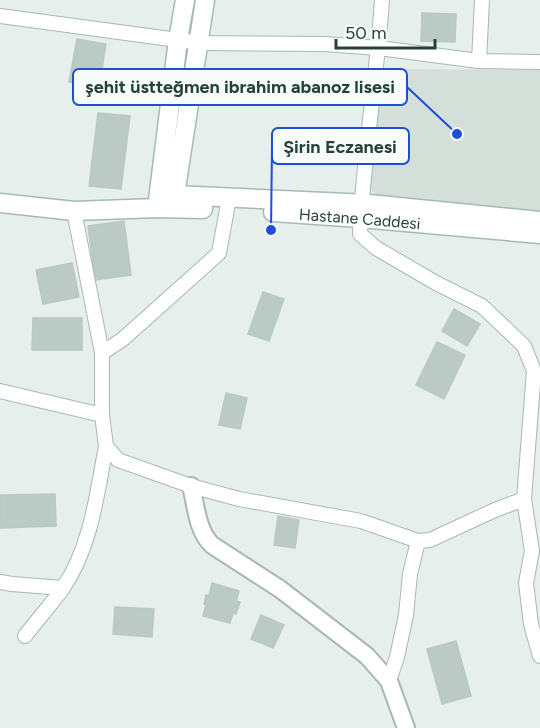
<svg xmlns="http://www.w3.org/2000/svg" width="540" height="728" font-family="Figtree,sans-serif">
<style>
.built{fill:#d4dfda}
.building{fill:#bbcac4;stroke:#b8c9c2;stroke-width:1.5}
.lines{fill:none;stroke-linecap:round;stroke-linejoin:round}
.minor-casing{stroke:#a8b8b2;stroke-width:16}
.tertiary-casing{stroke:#a8b8b2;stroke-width:20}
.secondary-casing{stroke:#a4bbb3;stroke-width:21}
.minor{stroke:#fff;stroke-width:14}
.tertiary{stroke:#fff;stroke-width:16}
.secondary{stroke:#fff;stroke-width:18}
.labels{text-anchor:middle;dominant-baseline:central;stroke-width:6;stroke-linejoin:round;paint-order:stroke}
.street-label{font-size:16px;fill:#24423a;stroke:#f7fbf9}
.leader{fill:none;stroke:#1d4ed8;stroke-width:2}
.callout-dot{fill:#1d4ed8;stroke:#f7fbf9;stroke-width:2}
.callout{fill:#f7fbf9;stroke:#1d4ed8;stroke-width:2}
.callout-label{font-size:18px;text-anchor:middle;font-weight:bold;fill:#24423a}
</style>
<rect width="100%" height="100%" fill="#e6efeb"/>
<polygon class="built" points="388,69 540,70 540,211 376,196 370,188 380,79"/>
<g class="building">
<polygon points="422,13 456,14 455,42 421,41"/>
<polygon points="77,39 106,44 99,87 69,82"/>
<polygon points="98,113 130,116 121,189 89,186"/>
<polygon points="124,221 131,275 95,280 88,226"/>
<polygon points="72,263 79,297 43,304 36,270"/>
<polygon points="263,292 284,299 269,341 248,334"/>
<polygon points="454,309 480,324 467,346 442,331"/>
<polygon points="33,318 82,318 82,350 32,350"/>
<polygon points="437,342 465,355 444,399 416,385"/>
<polygon points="226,393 247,398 240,429 219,425"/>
<polygon points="55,494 56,526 0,528 0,495"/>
<polygon points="278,516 299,520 295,548 274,545"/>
<polygon points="212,583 239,591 236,601 240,602 236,614 233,613 230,623 203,616 206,605 204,604 206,595 209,596"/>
<polygon points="115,607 154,609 152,637 113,634"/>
<polygon points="261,615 284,625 273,648 251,639"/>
<polygon points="456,641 471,696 442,704 427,649"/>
</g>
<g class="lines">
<g class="minor-casing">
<g id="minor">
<polyline points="0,16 200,43 324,44 379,48 479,61 540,62"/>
<polyline points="479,61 482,0"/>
<path d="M74,211L102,353V415L106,446L118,460L191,486L239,499L361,521L418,541L430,540L495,510L524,499L534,371L524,346L482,306L436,283L376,248L360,234C363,156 377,78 382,0"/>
<polyline points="102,353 123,339 219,253 229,198"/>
<polyline points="0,391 102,415"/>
<polyline points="524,499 532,551 526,583 531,624 540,656"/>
<polyline points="0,582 12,584 63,588"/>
<path d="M25,636C37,620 51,605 63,588C91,547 97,494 106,446"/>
<polyline points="389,681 397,657 406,615 410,574 418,541"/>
</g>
</g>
<g class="tertiary-casing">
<path id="tertiary" d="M191,486C196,505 197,531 212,545L280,589L367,656L389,681L406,728"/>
</g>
<g class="secondary-casing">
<g id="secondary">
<polyline points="205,0 175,195 369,204 540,221"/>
<polyline points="0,203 74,211 157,208 203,209"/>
<polyline points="157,208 178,40 185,0"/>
<path id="s1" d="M273,212L360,218L540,234"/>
</g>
</g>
<use href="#minor" class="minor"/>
<use href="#tertiary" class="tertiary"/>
<use href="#secondary" class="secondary"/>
</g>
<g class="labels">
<g class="street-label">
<text stroke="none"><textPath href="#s1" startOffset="87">Hastane Caddesi</textPath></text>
</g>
</g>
<path class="leader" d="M457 134L407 87M271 230L272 146"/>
<g class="callout-dot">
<circle cx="457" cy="134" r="6"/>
<circle cx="271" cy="230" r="6"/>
</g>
<g class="callout">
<rect x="73" y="69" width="334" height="36" rx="6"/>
<rect x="272" y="128" width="137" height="36" rx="6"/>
</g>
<g class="callout-label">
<text x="240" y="93">şehit üstteğmen ibrahim abanoz lisesi</text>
<text x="340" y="153">Şirin Eczanesi</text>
</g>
<path d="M336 39v9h99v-9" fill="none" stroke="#24423a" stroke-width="3"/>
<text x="345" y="39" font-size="18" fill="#24423a" stroke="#f7fbf9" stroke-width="4.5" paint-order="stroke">50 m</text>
</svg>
